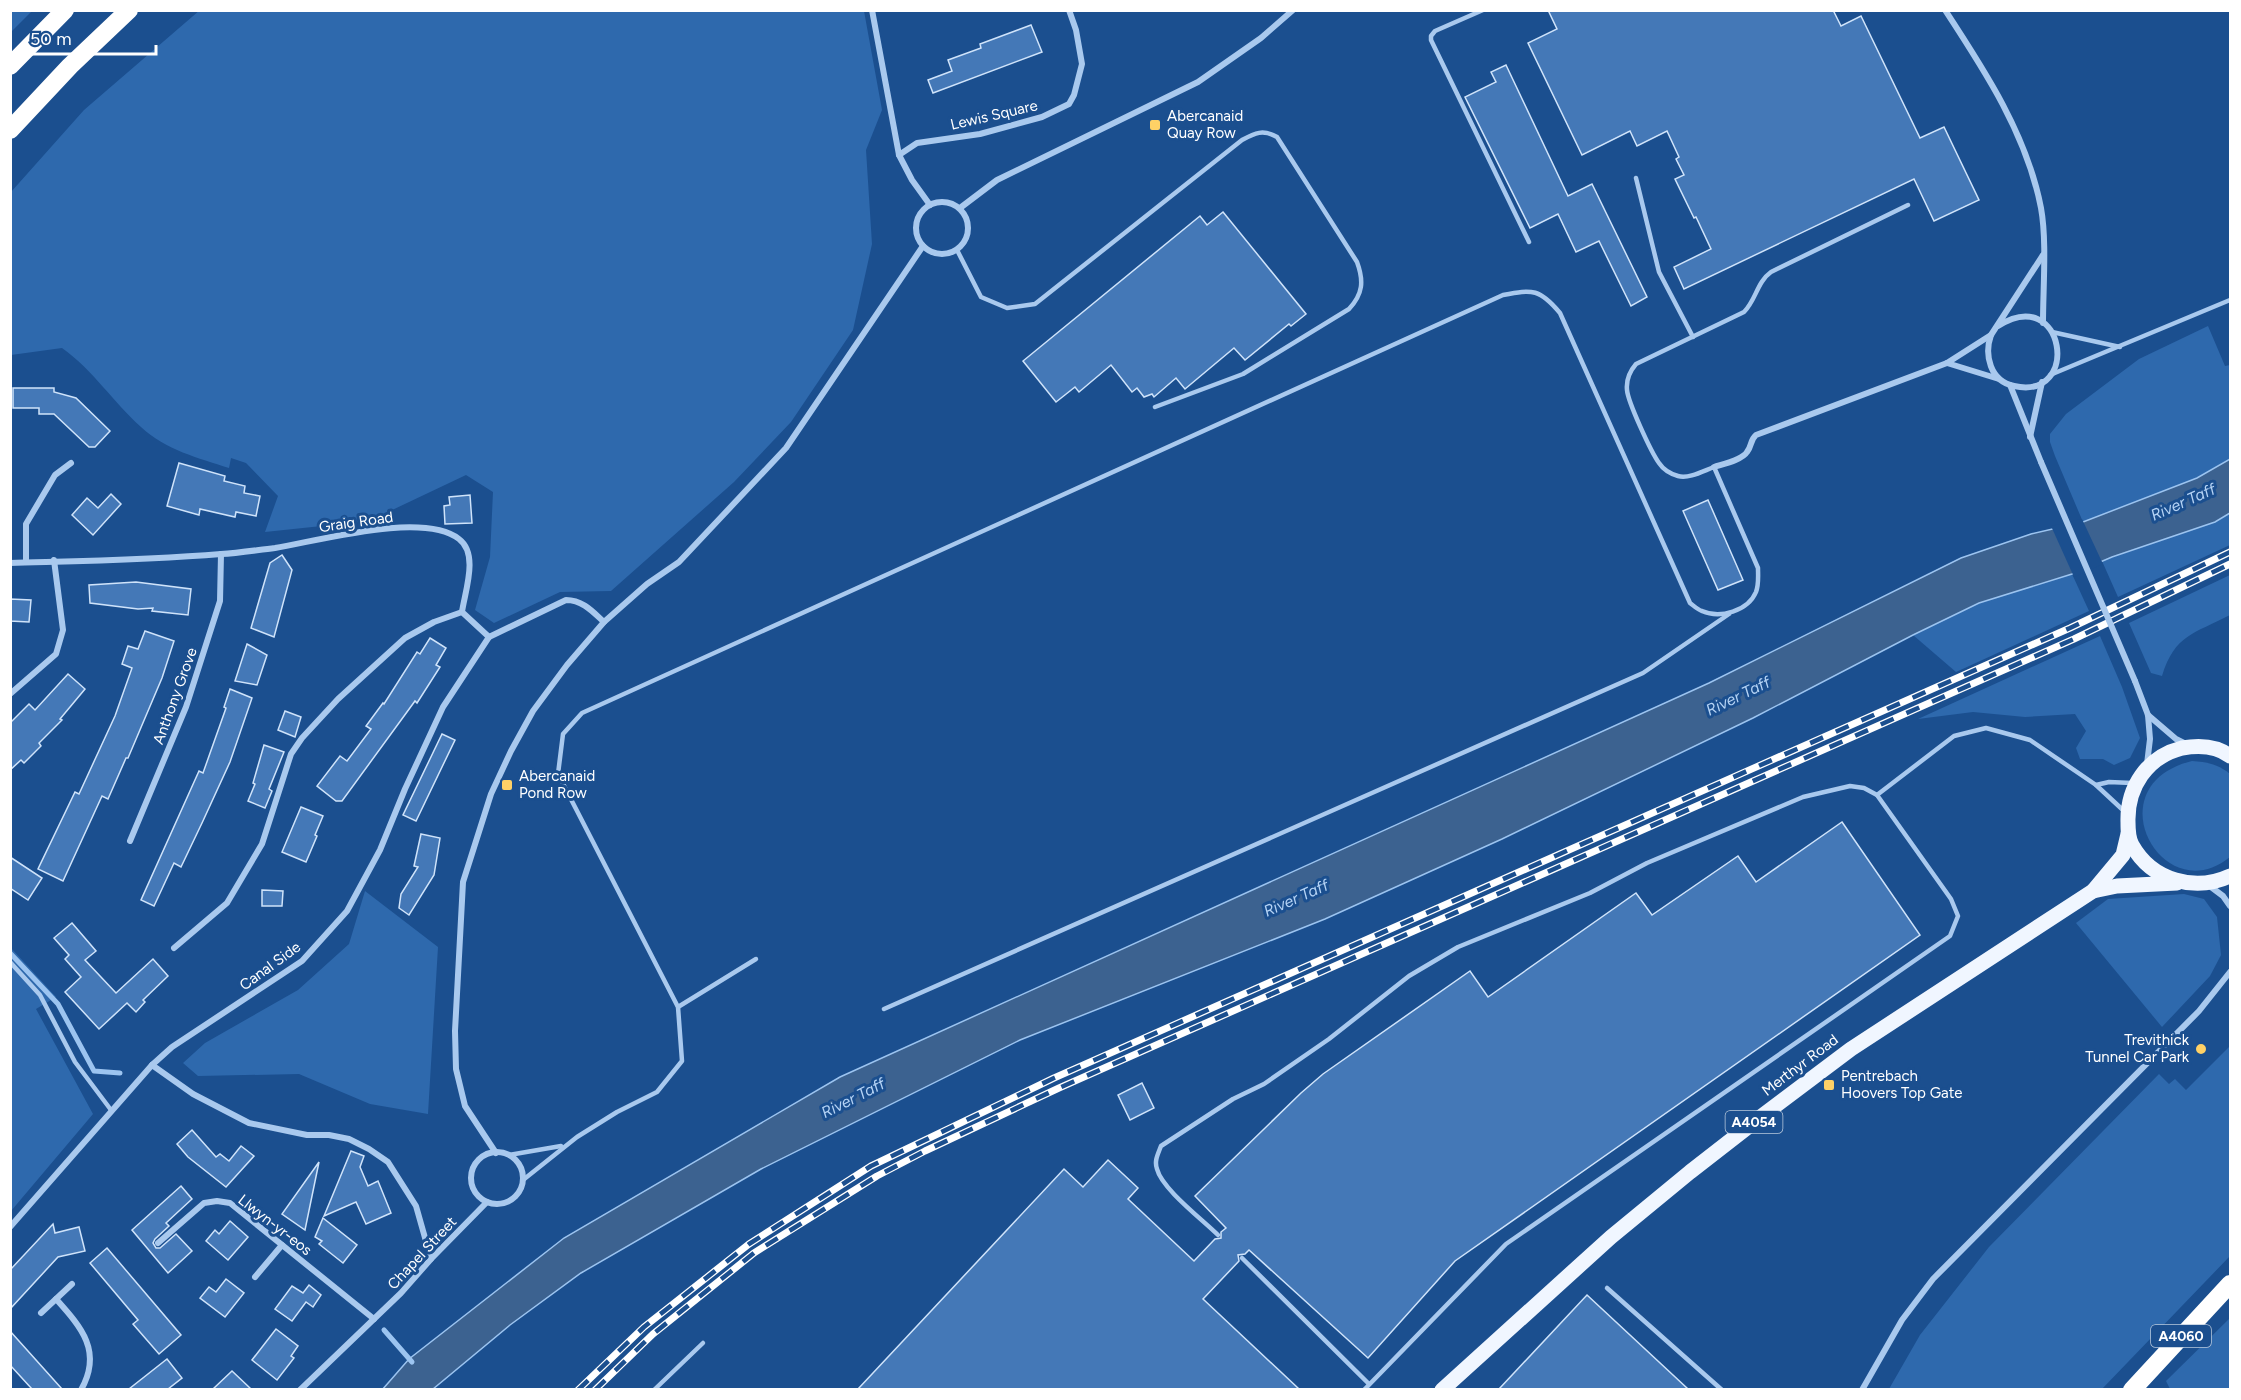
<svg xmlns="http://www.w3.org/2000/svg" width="2241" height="1400" font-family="Figtree,sans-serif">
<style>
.green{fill:#2e69ad}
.water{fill:#3c6290;stroke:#9cc4f0;stroke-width:1.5}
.pier{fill:#1b4f8f}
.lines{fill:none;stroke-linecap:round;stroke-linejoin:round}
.stream{stroke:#9cc4f0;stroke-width:5}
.building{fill:#4478b7;stroke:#cfe3fa;stroke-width:1.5}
.lane{stroke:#a9c9ee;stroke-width:4.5}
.street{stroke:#a9c9ee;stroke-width:6}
.primary{stroke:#f0f6ff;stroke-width:15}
.highway{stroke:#fff;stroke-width:18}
.rail-casing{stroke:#fff;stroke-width:7}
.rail{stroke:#1b4f8f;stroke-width:4.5;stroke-dasharray:14;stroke-linecap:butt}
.street-bridge{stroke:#a9c9ee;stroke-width:6}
.poi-dot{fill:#ffd166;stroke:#1b4f8f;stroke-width:2}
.labels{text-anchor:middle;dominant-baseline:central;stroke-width:6;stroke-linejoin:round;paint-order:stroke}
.shield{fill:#1b4f8f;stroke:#bbcadd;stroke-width:1.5}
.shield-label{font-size:14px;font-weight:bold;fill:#fff}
.street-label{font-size:15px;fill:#fff;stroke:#1b4f8f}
.poi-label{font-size:15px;fill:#fff;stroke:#1b4f8f;text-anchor:start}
.water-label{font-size:16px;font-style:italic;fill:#b5d3f5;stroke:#1b4f8f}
</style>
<rect width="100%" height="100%" fill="#1b4f8f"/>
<g class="green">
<polygon points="11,10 32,10 32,11 11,32"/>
<path d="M200,10L864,11L882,110L866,150L872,244L853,330L791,422L734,482L611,591L560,592L494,623L475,610L490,557L493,492L466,475L369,521L265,532L278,496L246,463L231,458L229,468C198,458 166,450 141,427C113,402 93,370 62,348L11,355V192L84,110Z"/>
<polygon points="2208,326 2225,366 2230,365 2230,459 2197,478 2083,522 2055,456 2050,442 2050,434 2066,414 2139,359"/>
<polygon points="2230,513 2230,545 2118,597 2102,561 2215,522"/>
<polygon points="2072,574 2089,611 1956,672 1913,635 1979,603"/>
<path d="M2230,575V615C2194,634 2175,634 2162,676L2151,673L2129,623Z"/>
<polygon points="2100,636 2122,687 2140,738 2130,758 2114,765 2103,759 2080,759 2076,748 2086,731 2075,714 2025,717 1973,712 1918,719"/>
<path d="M2192,761C2207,762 2218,764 2230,774V857C2162,912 2093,785 2192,761Z"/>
<polygon points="365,891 438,947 428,1114 370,1104 299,1074 198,1076 183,1063 205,1043 298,990 349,944"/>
<polygon points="2184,894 2204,899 2217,917 2221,955 2210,976 2162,1027 2076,923 2108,899"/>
<polygon points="11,948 56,997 36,1009 93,1114 11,1211"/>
<polygon points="2230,1046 2230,1256 2102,1389 1889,1389 1920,1335 1989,1247 2159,1074 2169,1084 2175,1079 2186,1090"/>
<polygon points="2230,1318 2230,1389 2170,1389 2166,1381"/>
</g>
<polygon class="water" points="2230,459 2230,513 2215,522 2112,557 2072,574 1979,603 1913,635 1753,718 1502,839 1325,919 1020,1040 761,1169 581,1273 510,1325 433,1389 382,1390 409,1359 564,1238 840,1077 1709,683 1961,558 2031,534 2083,522 2197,478"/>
<polygon class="pier" points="2082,519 2103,564 2074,577 2051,526"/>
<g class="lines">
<g class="stream">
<polyline points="10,953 58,1004 94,1071 120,1073"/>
<polyline points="384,1330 412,1362"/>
</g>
</g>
<g class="building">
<polygon points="1548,10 1833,10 1841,26 1861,16 1920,138 1944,127 1979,200 1934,221 1914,179 1684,289 1674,267 1711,249 1696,217 1694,218 1675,179 1684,175 1676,159 1679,157 1667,131 1637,146 1630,131 1582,155 1528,43 1557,29"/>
<polygon points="1031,25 1042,52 933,93 928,80 952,71 948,60 981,48 980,44"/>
<polygon points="1506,65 1568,196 1592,184 1647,297 1631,306 1599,241 1576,252 1558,214 1530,228 1465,97 1496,82 1491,72"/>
<polygon points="1223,212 1306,314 1291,326 1289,324 1245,360 1234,348 1185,389 1176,378 1154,397 1152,394 1144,397 1137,388 1132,392 1111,365 1079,392 1075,387 1056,402 1023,361 1200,216 1207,225"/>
<polygon points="13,388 54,388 54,392 76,398 110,431 95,447 89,447 54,414 39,414 39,408 13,408"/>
<polygon points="179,463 225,476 224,481 245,486 244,493 260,496 256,516 236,512 235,517 200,509 199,515 167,506"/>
<polygon points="111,494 121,504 93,535 72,515 87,498 98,508"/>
<polygon points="470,495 472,523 445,524 444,506 450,505 449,497"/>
<polygon points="1708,500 1743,580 1718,590 1683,511"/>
<polygon points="282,555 292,570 274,637 251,628 270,563"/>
<polygon points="136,582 191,589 188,615 152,611 153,608 138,609 90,603 89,585"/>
<polygon points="10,599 31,600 29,622 10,621"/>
<polygon points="145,631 174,641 162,678 128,758 126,758 108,799 102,796 63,881 38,869 75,792 79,794 115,716 132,668 122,664 128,646 138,649"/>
<polygon points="430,638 446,648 436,665 440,667 417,703 415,701 342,801 336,801 317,786 340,756 347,761 371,729 366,726 383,703 384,704 417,652 420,654"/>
<polygon points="247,644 267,655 257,685 235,681"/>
<polygon points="68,674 85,689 60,719 62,720 39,743 41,746 24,763 21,760 10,770 10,723 29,704 35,710"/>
<polygon points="230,689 252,698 230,762 202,823 181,867 174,863 154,906 141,900 199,771 203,773 226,708 224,707"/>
<polygon points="285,711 301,717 295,737 278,730"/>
<polygon points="442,734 455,740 416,821 403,815"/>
<polygon points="264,745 284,752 269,789 272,791 265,808 248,801 255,784 253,783"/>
<polygon points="301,807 323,816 315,835 317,836 306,862 282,852"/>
<polygon points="1842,822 1920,935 1455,1261 1368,1358 1249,1250 1245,1254 1238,1255 1239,1261 1203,1299 1299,1389 858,1389 1064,1169 1083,1187 1108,1160 1138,1188 1128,1199 1194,1261 1215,1239 1221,1238 1221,1232 1226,1228 1195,1196 1301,1093 1323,1074 1470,971 1488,997 1636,893 1652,915 1738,856 1756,882"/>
<polygon points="421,834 440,838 434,875 409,915 399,908 401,894 418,867 414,866"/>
<polygon points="10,857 42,878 28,900 10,888"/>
<polygon points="262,890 283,891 282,906 262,906"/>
<polygon points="72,923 96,951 85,960 116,993 153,959 168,976 143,1000 145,1002 136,1012 127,1003 99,1029 65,992 81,977 65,959 69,955 54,938"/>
<polygon points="1142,1083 1154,1108 1130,1120 1118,1095"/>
<polygon points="192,1130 216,1157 220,1154 229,1161 241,1146 254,1156 226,1187 188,1157 177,1144"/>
<polygon points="351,1151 364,1156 360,1167 368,1186 378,1181 391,1213 366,1224 356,1202 324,1216"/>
<polygon points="319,1162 305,1230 282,1214"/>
<polygon points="181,1186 192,1199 166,1223 169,1226 155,1239 153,1243 156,1248 160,1248 176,1234 192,1251 168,1273 132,1230"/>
<polygon points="323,1218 357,1245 343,1263 319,1244 322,1241 315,1237"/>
<polygon points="230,1221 248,1237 228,1260 206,1241 215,1230 219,1234"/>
<polygon points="53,1224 55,1233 79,1227 85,1251 58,1257 10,1309 10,1270"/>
<polygon points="107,1248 181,1335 159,1354 133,1324 138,1320 90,1263"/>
<polygon points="226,1279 244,1293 225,1317 200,1298 209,1287 216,1292"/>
<polygon points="309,1285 321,1295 313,1307 306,1302 292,1321 275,1309 292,1286 303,1293"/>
<polygon points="1587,1295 1688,1389 1499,1389"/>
<polygon points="276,1329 298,1346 291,1356 294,1358 277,1380 252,1360"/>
<polygon points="10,1331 62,1389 32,1389 10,1365"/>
<polygon points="167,1359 182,1378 168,1389 129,1389"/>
<polygon points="232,1371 251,1389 213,1389"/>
</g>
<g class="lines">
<g class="lane">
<polyline points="1483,10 1435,31 1431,36 1431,40 1529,242"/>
<polyline points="1636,178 1659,272 1693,337"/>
<path d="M957,250L981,297L1007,308L1035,304L1242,140C1255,133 1263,129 1277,137L1357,262C1364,281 1363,294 1349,309L1243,374L1155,407"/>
<polyline points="2052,332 2120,347"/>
<polyline points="2050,375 2230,300"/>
<polyline points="2096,785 2109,782 2132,783"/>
<polyline points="1877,795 1954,736 1986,728 2030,740 2096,785 2124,811"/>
<polyline points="10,962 40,995 75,1062 111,1110"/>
<polyline points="678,1007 756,959"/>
<polyline points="884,1009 1643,673 1729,614"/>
<polyline points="509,1155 561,1146"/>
<path d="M523,1180L577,1137L617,1112L657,1092L682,1061L678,1007L558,774L563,734L582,713L1503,295C1533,289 1540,289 1560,313L1690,603C1694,606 1698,610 1702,611C1720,619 1748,611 1756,592C1759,584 1758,576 1758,568L1714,467C1703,471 1689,479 1678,476C1671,474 1663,469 1659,463C1651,452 1628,402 1627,390C1626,380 1630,371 1636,364L1744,312C1756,300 1757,282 1771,272L1908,205"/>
<path d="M1218,1235C1203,1220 1162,1189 1157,1169C1154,1161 1158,1154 1161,1146L1233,1099L1264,1084L1329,1039L1409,976L1458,947L1590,893L1647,863L1803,797L1850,786L1864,788L1877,795L1951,899L1958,916L1950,936L1506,1244L1364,1390"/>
<polyline points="1242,1258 1369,1384"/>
<polyline points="1607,1288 1722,1390"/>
<polyline points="654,1390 703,1343"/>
</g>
<g class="street">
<polyline points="872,10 899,155 912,180 930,205"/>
<path d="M1945,10C1985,71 2027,135 2041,208C2047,241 2043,288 2043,323"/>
<polyline points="899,155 917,143 980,134 1042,117 1069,104 1074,95 1082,64 1076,30 1069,10"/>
<circle cx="942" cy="228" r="26"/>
<polyline points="960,208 997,180 1198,82 1261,38 1293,10"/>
<path d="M1998,326C2065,283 2082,401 2014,386C1990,381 1984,355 1991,335L2043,255"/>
<polyline points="1947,363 1999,379"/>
<polyline points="2010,385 2041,462"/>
<polyline points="2030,437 2042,382"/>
<path d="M1714,467C1723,464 1742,460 1747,452C1752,446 1750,440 1756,435L1947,363L1991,335"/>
<polyline points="26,562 26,524 55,475 71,463"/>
<path d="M10,563C80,561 151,560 221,554C239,553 257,550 275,548C318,541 423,511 459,539C479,554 465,591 462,612L489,637"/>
<path d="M489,637L566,600C583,600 593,612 604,622"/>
<polyline points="2135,681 2148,715 2150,739 2147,764"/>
<polyline points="10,694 56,654 63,630 54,560"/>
<polyline points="2148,715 2176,739 2186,744"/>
<polyline points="130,841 186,707 220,601 221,554"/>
<polyline points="2207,884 2223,896 2230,906"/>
<polyline points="174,948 227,903 262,844 291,754 302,738 338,699 405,638 434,622 462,612"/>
<polyline points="152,1065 193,1094 249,1123 307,1135 329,1135 349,1139 369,1149 388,1162 416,1206 431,1259"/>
<circle cx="497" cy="1178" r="26"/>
<polyline points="496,1153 465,1106 456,1069 455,1031 463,882 491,794 511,751 533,711 567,665 604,622 647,584 679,562 786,448 923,246"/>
<polyline points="10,1227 152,1065 172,1047 302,961 347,911 380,850 405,789 443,707 489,637"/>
<polyline points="158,1243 204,1203 217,1201 230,1203 374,1319"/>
<polyline points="255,1277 282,1245"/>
<path d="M56,1299C81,1327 103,1351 81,1390"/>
<polyline points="41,1313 72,1284"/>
<polyline points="300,1390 401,1293 431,1259 487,1202"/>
<polyline points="1862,1390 1902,1320 1933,1279 2199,1011 2230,972"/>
</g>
<g class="primary">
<path d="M2230,756C2217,746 2199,745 2182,748C2147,757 2127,787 2128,822C2128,830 2128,838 2132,845C2152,881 2195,892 2230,876"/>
<polyline points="2093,891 2117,886 2177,883"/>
<polyline points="1442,1390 1611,1237 1690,1172 1762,1116 1851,1049 2093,891 2123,855 2128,834"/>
</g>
<g class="highway">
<polyline points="10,66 65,10"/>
<polyline points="10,130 70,66 129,10"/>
<polyline points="2132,1390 2230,1284"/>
</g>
<g class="rail-casing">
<g id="rail">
<polyline points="578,1390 644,1327 749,1244 871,1166 1054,1078 2070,628 2230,552"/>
<polyline points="595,1390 653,1334 754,1253 877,1176 925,1151 1059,1088 2074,639 2230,564"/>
</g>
</g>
<use href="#rail" class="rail"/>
<polyline class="street-bridge" points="2041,462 2135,681"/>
</g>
<g class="poi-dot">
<rect x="1149" y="119" width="12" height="12" rx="3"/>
<rect x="501" y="779" width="12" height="12" rx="3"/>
<circle cx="2201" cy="1049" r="6"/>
<rect x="1823" y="1079" width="12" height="12" rx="3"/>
</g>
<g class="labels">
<g class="shield">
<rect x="1725.5" y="1111" width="57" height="22" rx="4.5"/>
<rect x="2151" y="1325" width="60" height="22" rx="4.5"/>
</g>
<g class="shield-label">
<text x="1754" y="1122">A4054</text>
<text x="2181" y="1336">A4060</text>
</g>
<g class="street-label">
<text transform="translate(994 115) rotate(-13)">Lewis Square</text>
<text transform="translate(356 522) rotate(-8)">Graig Road</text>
<text transform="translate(175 696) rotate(-70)">Anthony Grove</text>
<text transform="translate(270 966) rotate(-36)">Canal Side</text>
<text transform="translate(1800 1065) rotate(-37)">Merthyr Road</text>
<text transform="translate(275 1225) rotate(38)">Llwyn-yr-eos</text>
<text transform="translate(422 1253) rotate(-47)">Chapel Street</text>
</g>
<g class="poi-label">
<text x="1167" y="116">Abercanaid<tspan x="1167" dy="17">Quay Row</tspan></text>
<text x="519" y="776">Abercanaid<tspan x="519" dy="17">Pond Row</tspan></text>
<text x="2189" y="1040" text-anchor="end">Trevithick<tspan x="2189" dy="17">Tunnel Car Park</tspan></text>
<text x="1841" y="1076">Pentrebach<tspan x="1841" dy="17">Hoovers Top Gate</tspan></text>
</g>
<g class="water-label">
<text transform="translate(2183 502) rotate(-24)">River Taff</text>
<text transform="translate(1738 696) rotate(-26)">River Taff</text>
<text transform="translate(1296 898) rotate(-24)">River Taff</text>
<text transform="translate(853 1098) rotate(-27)">River Taff</text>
</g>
</g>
<rect width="2241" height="1400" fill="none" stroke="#ffffff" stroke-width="24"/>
<path d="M21 45v9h135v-9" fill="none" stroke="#ffffff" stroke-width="3"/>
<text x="30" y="45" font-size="18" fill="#ffffff" stroke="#1b4f8f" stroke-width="4.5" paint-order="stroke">50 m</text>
</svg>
